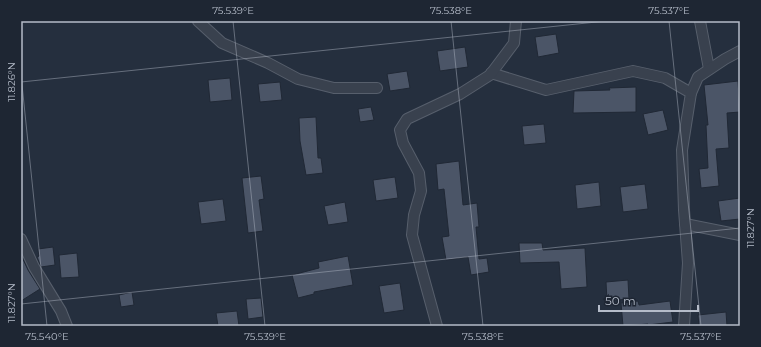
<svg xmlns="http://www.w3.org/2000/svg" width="761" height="347" font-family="Montserrat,sans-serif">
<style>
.building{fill:#4b5567;stroke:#202835}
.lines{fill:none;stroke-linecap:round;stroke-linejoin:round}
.street-casing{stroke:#575f6c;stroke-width:12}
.street{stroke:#39414e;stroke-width:10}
.ticks{fill:none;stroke:#b5bcc9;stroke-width:1;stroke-opacity:0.45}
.neatline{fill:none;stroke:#b5bcc9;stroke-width:1.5}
.ticks-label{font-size:10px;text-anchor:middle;fill:#b5bcc9}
</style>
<rect width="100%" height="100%" fill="#252f3e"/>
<g class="building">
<polygon points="556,34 559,53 538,57 535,37"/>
<polygon points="465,47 468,67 440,71 437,51"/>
<polygon points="407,71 410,88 390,91 387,74"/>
<polygon points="230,78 232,100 210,102 208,80"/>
<polygon points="738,81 740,112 727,113 729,148 716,149 719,186 701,188 699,169 708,168 706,125 708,125 704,85"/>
<polygon points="280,82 282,100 260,102 258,84"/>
<polygon points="636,87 636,112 573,113 574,91 610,90 609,88"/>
<polygon points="371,107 374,120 360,122 358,109"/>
<polygon points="663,110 668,130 648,135 643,114"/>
<polygon points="316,117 318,158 321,158 323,173 306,175 300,141 299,118"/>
<polygon points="544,124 546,143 524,145 522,126"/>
<polygon points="459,161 463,205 477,203 479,227 476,227 479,259 487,258 489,272 471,275 468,257 446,260 442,237 449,236 444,189 438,190 436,164"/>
<polygon points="261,176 264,199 259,200 263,231 248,233 242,178"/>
<polygon points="395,177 398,198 376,201 373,180"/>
<polygon points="599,182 601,206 577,209 575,185"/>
<polygon points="645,184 648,209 623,212 620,187"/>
<polygon points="740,198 740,219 721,221 718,201"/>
<polygon points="223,199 226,221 201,224 198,202"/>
<polygon points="345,202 348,222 328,225 324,206"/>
<polygon points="519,243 542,243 543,250 585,248 587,287 561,289 559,262 520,263"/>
<polygon points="53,247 55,265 41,267 37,257 39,256 38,249"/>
<polygon points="77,253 79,277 61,278 59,255"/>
<polygon points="21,255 28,270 40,289 21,301"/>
<polygon points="348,256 353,285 314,292 314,294 298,298 292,275 319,268 318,262"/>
<polygon points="628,280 629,299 607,301 606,282"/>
<polygon points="400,283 404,310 384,313 379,286"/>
<polygon points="132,292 134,305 121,307 119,295"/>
<polygon points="261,298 263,317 248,319 246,299"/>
<polygon points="638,301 639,305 670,301 673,322 648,325 648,324 623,326 621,303"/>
<polygon points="237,311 239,326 218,326 216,313"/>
<polygon points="726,312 727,326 699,326 698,315"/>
</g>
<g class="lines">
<g class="street-casing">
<g id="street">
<polyline points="198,21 222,43 268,63 298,79 334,88 377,88"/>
<polyline points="700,21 709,69"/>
<polyline points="491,73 546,90 633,71 665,78 691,93 682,150 684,210 688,263 684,326"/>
<polyline points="691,93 698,77 725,59 740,51"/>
<polyline points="685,224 740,235"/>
<polyline points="21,239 34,267 61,311 67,326"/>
<polyline points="437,326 412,235 414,215 421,191 419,173 403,143 400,130 407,119 460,94 490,75 514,43 516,21"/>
</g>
</g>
<use href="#street" class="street"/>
</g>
<path class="ticks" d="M233,21L265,326M451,21L483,326M669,21L701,326M21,75L47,326M21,82L606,21M21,304L740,228"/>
<rect width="761" height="347" fill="none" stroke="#1e2633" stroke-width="44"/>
<path d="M599 305v6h99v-6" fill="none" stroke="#b5bcc9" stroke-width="2"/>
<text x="605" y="305" font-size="12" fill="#b5bcc9" stroke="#1e2633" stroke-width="3" paint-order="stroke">50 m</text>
<rect x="22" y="22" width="717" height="303" class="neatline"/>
<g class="ticks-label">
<text x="233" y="14">75.539°E</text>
<text x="451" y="14">75.538°E</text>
<text x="669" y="14">75.537°E</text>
<text transform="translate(11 82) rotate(-90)" y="4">11.826°N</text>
<text transform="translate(750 228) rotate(-90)" y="4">11.827°N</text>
<text transform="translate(11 303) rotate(-90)" y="4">11.827°N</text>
<text x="47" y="340">75.540°E</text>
<text x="265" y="340">75.539°E</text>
<text x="483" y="340">75.538°E</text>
<text x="701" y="340">75.537°E</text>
</g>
</svg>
